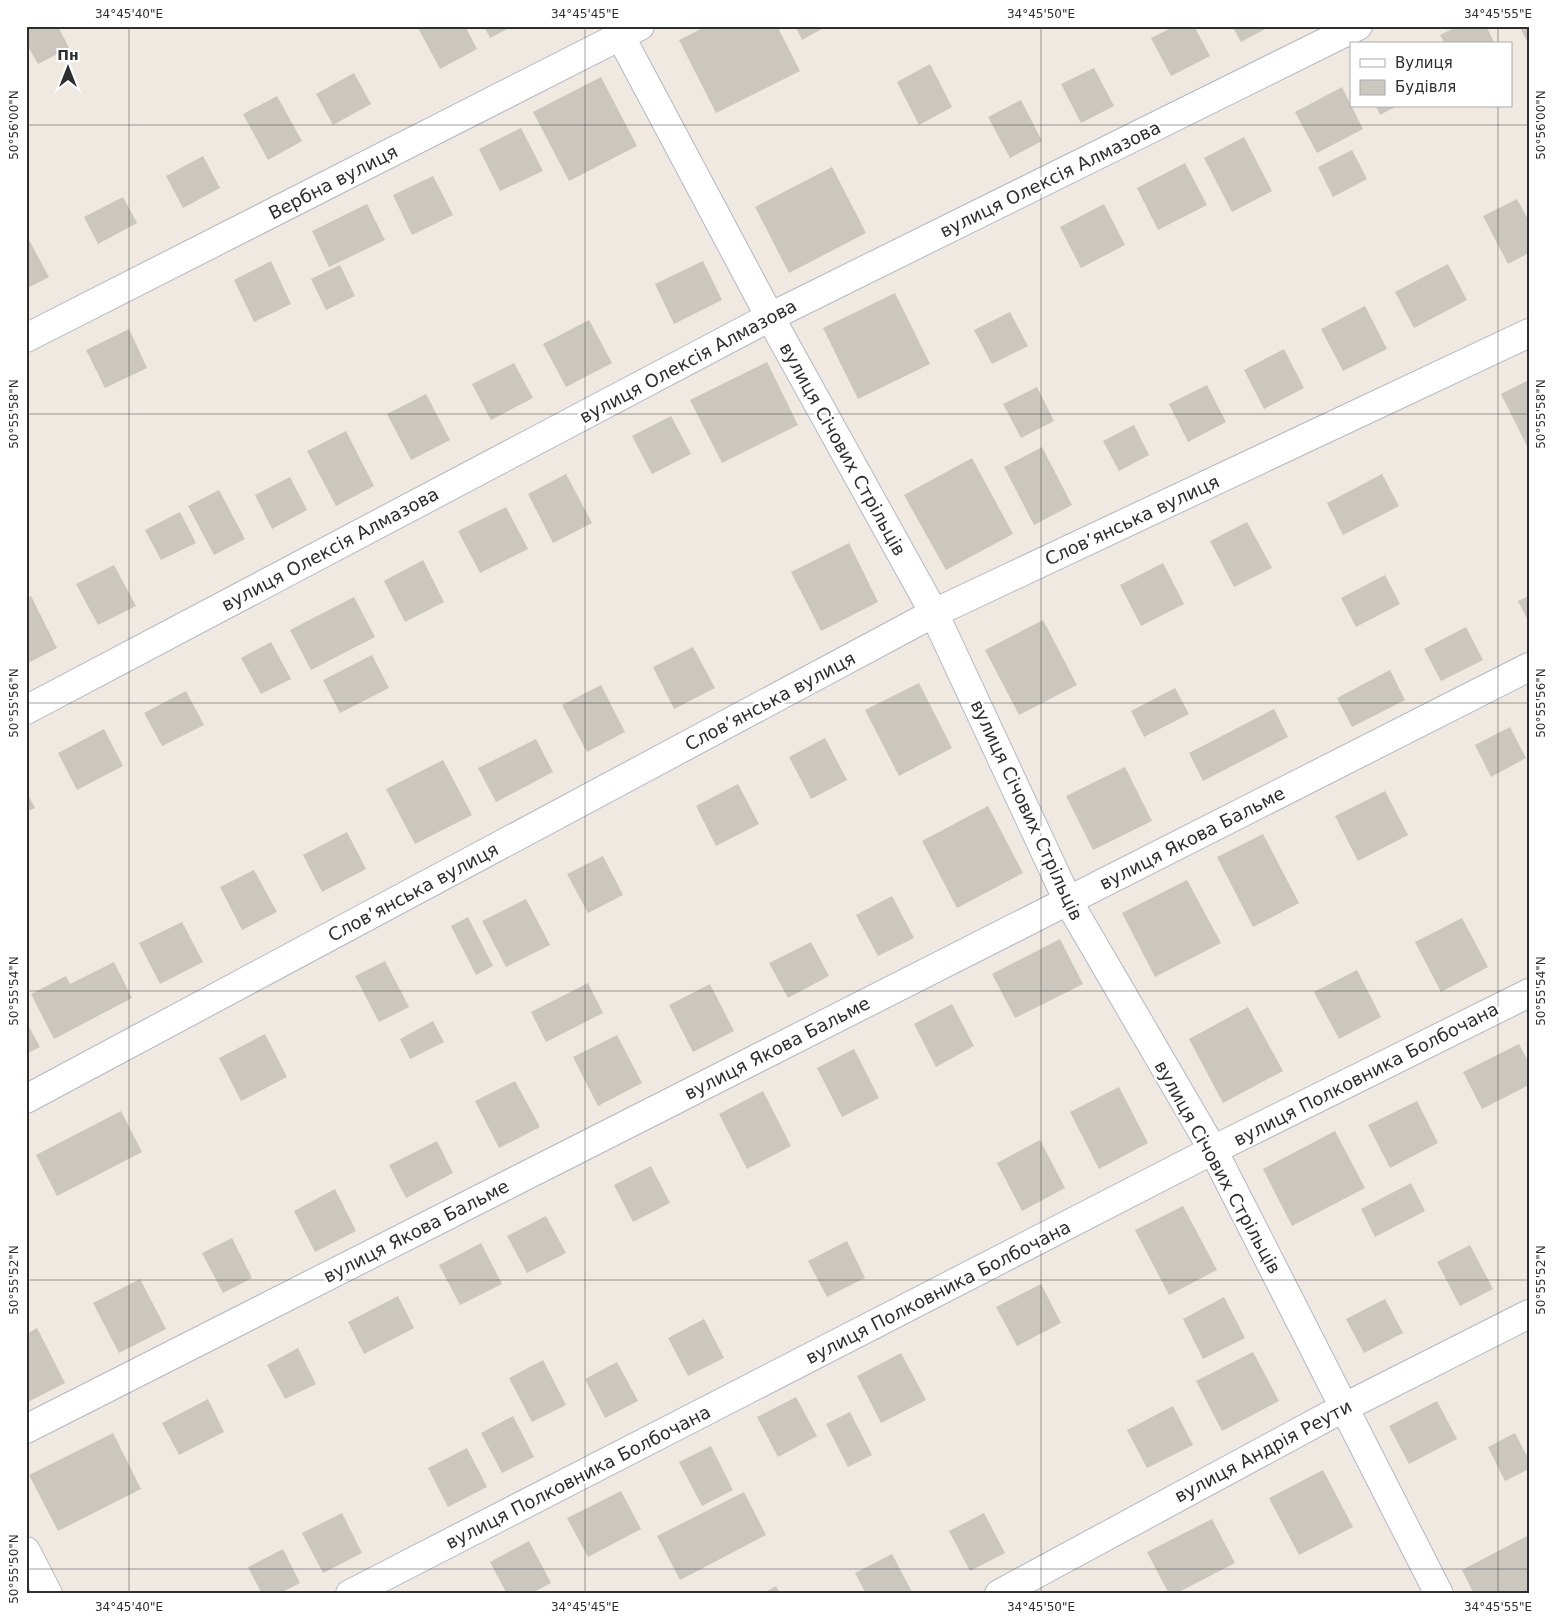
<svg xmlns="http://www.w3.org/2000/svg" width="1555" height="1620" font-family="'DejaVu Sans',sans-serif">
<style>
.building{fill:#cbc7bf}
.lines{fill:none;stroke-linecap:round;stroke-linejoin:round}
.street-casing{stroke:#b4b7c1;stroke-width:30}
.street{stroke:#fff;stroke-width:28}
.ticks{fill:none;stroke:#2e2e2e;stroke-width:1;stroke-opacity:0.45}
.labels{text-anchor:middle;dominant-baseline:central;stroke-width:5;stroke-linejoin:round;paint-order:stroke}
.street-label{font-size:18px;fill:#2e2e2e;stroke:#fff}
.neatline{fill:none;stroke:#2e2e2e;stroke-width:2}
.ticks-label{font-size:12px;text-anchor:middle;fill:#2e2e2e}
</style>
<rect width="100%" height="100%" fill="#efe9e1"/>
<g class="building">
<polygon points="26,26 58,26 69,48 38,64 26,43"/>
<polygon points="417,26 465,26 477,49 440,69"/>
<polygon points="484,26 513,26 490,38"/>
<polygon points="707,26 777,26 800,71 716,113 679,40"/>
<polygon points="795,26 827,26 802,40"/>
<polygon points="1175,26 1194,26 1210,56 1171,76 1151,38"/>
<polygon points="1232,26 1271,26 1241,42"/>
<polygon points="1458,26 1486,26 1495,44 1445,44 1440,35"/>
<polygon points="1519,26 1529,26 1529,45"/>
<polygon points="930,64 952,107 919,125 897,82"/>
<polygon points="1094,68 1114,106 1081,123 1061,84"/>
<polygon points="354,73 371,104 333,125 316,94"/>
<polygon points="601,77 637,146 569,181 533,112"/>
<polygon points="1342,87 1363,129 1317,153 1295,112"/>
<polygon points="277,96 302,141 268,160 243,114"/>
<polygon points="1021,100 1042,141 1010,158 988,117"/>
<polygon points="1376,106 1397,106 1380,115"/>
<polygon points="521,128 543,171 500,191 479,149"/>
<polygon points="1244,137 1272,191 1232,212 1204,158"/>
<polygon points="1352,150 1367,179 1333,197 1318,167"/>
<polygon points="203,156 220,188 183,208 166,176"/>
<polygon points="1185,163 1207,205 1158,230 1137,188"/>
<polygon points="832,167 866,233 789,273 755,207"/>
<polygon points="433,176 453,215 412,235 393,195"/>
<polygon points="123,197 137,223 98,244 84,217"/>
<polygon points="1517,199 1529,221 1529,253 1508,264 1483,216"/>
<polygon points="367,204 385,240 329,267 312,231"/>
<polygon points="1104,204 1125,245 1081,268 1060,227"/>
<polygon points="29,240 49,277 26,289 26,241"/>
<polygon points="271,261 291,304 254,322 234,280"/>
<polygon points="703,261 722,300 674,324 655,284"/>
<polygon points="1448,264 1467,300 1414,328 1395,292"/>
<polygon points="340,265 355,296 326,310 311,279"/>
<polygon points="895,293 930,364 858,399 823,328"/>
<polygon points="1365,306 1387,349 1343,371 1321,329"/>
<polygon points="1010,312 1028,346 992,364 974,330"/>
<polygon points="589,320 612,363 566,387 543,344"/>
<polygon points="129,329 147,368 105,388 86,350"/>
<polygon points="1284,349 1304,388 1264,409 1244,370"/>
<polygon points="767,362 798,425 722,463 690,400"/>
<polygon points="514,363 533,398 491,420 472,384"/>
<polygon points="1529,380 1529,450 1501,394"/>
<polygon points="1207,385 1226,422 1188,442 1169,404"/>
<polygon points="1037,387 1054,421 1021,438 1003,404"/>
<polygon points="426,394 450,440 411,460 387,414"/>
<polygon points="671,416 691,454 652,474 632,436"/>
<polygon points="1134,425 1149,455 1119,471 1103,441"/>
<polygon points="346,431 374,486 336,506 307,451"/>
<polygon points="1042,447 1072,505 1034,525 1004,467"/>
<polygon points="972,458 1013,534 946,570 904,495"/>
<polygon points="566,474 592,523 553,543 528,494"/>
<polygon points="1382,474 1399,506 1343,535 1327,503"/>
<polygon points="290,477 307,510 272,529 255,495"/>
<polygon points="219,490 245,539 214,555 188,506"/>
<polygon points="506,507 528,549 480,573 458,531"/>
<polygon points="180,512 196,543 161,560 145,530"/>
<polygon points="1247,522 1272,568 1234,587 1210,541"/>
<polygon points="849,543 878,602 821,631 791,572"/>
<polygon points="423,560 444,602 405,622 384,581"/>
<polygon points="1163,563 1184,604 1141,626 1120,585"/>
<polygon points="114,565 136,606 98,625 76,584"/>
<polygon points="1385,575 1400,604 1356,627 1341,598"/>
<polygon points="31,596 57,648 26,664 26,599"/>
<polygon points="1529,596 1529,622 1518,601"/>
<polygon points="354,597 375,637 311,670 290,630"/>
<polygon points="1043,620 1077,685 1019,715 985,650"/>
<polygon points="1466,627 1483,660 1441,681 1424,649"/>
<polygon points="271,642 291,679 261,694 241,658"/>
<polygon points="693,647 715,688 674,709 653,667"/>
<polygon points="372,655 389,688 340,713 323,680"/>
<polygon points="1390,670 1405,700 1352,727 1337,698"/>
<polygon points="919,683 952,748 899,776 865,710"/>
<polygon points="601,685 625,732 587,752 562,705"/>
<polygon points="1175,688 1189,714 1144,737 1131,711"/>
<polygon points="186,691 204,725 162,746 144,713"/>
<polygon points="1274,709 1288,737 1203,781 1189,753"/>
<polygon points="1510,727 1526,758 1491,777 1475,745"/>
<polygon points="104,729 123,766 77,790 58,753"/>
<polygon points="825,738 847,780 811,799 789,757"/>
<polygon points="536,739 553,772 496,802 478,768"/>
<polygon points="443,760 472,815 415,844 386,789"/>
<polygon points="1125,767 1152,821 1093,850 1066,796"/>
<polygon points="738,784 759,824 716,846 696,806"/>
<polygon points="26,791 35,808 26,812"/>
<polygon points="1385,791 1408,835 1358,861 1335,816"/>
<polygon points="988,806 1023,873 957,908 922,841"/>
<polygon points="347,832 366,869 322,892 303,855"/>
<polygon points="1263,834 1299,903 1253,927 1217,857"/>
<polygon points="603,856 623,895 588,913 567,874"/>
<polygon points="254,870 277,912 242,930 220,887"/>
<polygon points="1187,880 1221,943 1155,977 1122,913"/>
<polygon points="892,896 914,938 878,956 856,915"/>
<polygon points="526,899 550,945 506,967 482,921"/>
<polygon points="468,917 493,966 476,975 451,926"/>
<polygon points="1462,918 1488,967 1441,992 1415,942"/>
<polygon points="182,922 203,962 160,984 139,943"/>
<polygon points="1060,939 1083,984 1015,1018 992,974"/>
<polygon points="811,942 829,976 788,998 769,963"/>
<polygon points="385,961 409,1007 379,1022 355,976"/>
<polygon points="114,962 132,998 54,1039 31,994 66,976 70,984"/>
<polygon points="1357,970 1381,1017 1339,1039 1314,992"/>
<polygon points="588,983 603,1013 546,1042 531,1012"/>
<polygon points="710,984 734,1031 693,1052 669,1005"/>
<polygon points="952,1004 974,1046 936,1067 914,1024"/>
<polygon points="1248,1007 1283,1071 1223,1103 1189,1039"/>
<polygon points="26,1021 40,1047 26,1054"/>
<polygon points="433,1021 444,1042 410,1059 400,1039"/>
<polygon points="265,1034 287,1077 241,1101 219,1058"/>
<polygon points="617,1035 642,1083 598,1106 573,1057"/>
<polygon points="1519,1044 1529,1063 1529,1085 1482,1109 1463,1072"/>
<polygon points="854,1049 879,1098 842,1117 817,1068"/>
<polygon points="515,1081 540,1127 499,1148 475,1101"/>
<polygon points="1119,1087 1148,1143 1099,1169 1070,1112"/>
<polygon points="763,1091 791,1146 747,1169 719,1114"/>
<polygon points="1417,1101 1438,1143 1390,1168 1368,1125"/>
<polygon points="121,1111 142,1152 57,1196 36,1155"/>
<polygon points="1335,1131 1365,1188 1292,1226 1263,1169"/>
<polygon points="1040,1140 1065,1188 1022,1211 997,1163"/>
<polygon points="437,1141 453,1173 406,1198 389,1165"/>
<polygon points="651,1166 670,1203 633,1222 614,1185"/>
<polygon points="1411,1183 1425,1211 1375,1237 1361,1209"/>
<polygon points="335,1189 356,1231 315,1252 294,1211"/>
<polygon points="1183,1206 1217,1270 1169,1295 1135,1230"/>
<polygon points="546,1216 566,1253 527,1273 507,1236"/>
<polygon points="232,1238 252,1278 223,1293 202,1253"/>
<polygon points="847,1241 865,1278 827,1297 808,1261"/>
<polygon points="481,1243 502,1284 460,1305 439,1265"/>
<polygon points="1470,1245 1493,1289 1460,1306 1437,1262"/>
<polygon points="140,1279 166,1329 119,1353 93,1303"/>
<polygon points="1041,1284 1061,1323 1017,1346 996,1307"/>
<polygon points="398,1296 414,1328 364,1354 348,1322"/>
<polygon points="1224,1297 1245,1338 1203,1359 1183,1319"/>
<polygon points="1385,1299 1403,1333 1364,1353 1346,1319"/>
<polygon points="704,1319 724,1358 688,1376 668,1338"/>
<polygon points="37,1328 65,1383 26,1403 26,1334"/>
<polygon points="298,1348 316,1384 285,1399 267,1365"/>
<polygon points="1253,1352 1279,1401 1222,1431 1196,1381"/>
<polygon points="901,1353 926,1400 881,1423 857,1376"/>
<polygon points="543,1360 566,1405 532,1422 509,1378"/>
<polygon points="617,1362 638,1401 605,1418 585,1379"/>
<polygon points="796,1397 817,1436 778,1457 757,1417"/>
<polygon points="208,1399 224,1432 179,1455 162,1423"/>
<polygon points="1437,1401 1457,1439 1409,1464 1389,1426"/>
<polygon points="1173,1406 1193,1445 1147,1468 1127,1430"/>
<polygon points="850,1412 872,1455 848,1467 826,1424"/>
<polygon points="513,1416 534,1457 502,1473 481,1433"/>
<polygon points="113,1433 141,1489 58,1531 29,1475"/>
<polygon points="1515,1433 1529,1460 1529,1469 1505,1481 1488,1447"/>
<polygon points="711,1446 733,1490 702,1506 679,1462"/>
<polygon points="467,1448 487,1487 448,1507 428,1468"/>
<polygon points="1323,1470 1353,1527 1299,1555 1269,1498"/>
<polygon points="621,1491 641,1529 588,1557 567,1518"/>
<polygon points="744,1492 766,1535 680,1580 657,1536"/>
<polygon points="342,1513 362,1553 323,1573 302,1533"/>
<polygon points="984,1513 1005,1553 970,1571 949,1531"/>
<polygon points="1212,1519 1235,1563 1175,1594 1169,1594 1147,1552"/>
<polygon points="1529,1535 1529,1594 1474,1594 1462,1570"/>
<polygon points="529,1541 551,1583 530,1594 507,1594 490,1562"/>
<polygon points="283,1549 300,1583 279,1594 262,1594 248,1567"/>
<polygon points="892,1554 913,1594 866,1594 855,1573"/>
<polygon points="776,1586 780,1594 762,1594"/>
</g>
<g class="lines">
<g class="street-casing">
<g id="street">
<polyline points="615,26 770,317 934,613 1068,901 1213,1150 1439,1594"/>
<polyline points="26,338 640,26"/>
<polyline points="26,710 770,317 1358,26"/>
<polyline points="26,1099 934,613 1529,333"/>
<polyline points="26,1429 1529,667"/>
<polyline points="26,1551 48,1594"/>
<polyline points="350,1594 1213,1150 1529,993"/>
<polyline points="999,1594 1345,1407 1529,1314"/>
</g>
</g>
<use href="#street" class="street"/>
</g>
<path class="ticks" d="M129,26V1594M585,26V1594M1041,26V1594M1498,26V44M1498,106V1594M26,125H1529M26,414H1529M26,703H1529M26,991H1529M26,1280H1529M26,1569H1529"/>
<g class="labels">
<g class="street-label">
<text transform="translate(1050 179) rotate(-26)">вулиця Олексія Алмазова</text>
<text transform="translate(333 182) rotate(-27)">Вербна вулиця</text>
<text transform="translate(688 361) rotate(-28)">вулиця Олексія Алмазова</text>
<text transform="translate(843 449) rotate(61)">вулиця Січових Стрільців</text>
<text transform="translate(1132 520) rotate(-25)">Словʼянська вулиця</text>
<text transform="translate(330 549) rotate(-28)">вулиця Олексія Алмазова</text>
<text transform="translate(770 701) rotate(-28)">Словʼянська вулиця</text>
<text transform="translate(1027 810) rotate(65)">вулиця Січових Стрільців</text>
<text transform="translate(1192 838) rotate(-27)">вулиця Якова Бальме</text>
<text transform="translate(413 892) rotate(-28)">Словʼянська вулиця</text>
<text transform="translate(777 1048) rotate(-27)">вулиця Якова Бальме</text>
<text transform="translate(1366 1074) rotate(-27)">вулиця Полковника Болбочана</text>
<text transform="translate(1218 1167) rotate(61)">вулиця Січових Стрільців</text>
<text transform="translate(416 1231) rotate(-27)">вулиця Якова Бальме</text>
<text transform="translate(938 1292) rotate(-27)">вулиця Полковника Болбочана</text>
<text transform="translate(1263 1451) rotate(-28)">вулиця Андрія Реути</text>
<text transform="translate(578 1477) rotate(-27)">вулиця Полковника Болбочана</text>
</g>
</g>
<rect width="1555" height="1620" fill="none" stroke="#ffffff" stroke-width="55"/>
<rect x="1350" y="42" width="162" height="65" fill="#ffffff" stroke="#ababab"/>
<rect x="1360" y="59" width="25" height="8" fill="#ffffff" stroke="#ababab"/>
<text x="1395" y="68" font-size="15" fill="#2e2e2e">Вулиця</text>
<rect x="1360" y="80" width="25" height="15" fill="#cbc7bf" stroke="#ababab"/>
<text x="1395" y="92" font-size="15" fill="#2e2e2e">Будівля</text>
<g transform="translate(68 68)" stroke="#ffffff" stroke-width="4" paint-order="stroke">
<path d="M0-4L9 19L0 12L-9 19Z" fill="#2e2e2e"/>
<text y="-8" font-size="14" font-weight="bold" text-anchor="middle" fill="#2e2e2e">Пн</text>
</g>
<rect x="28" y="28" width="1500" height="1564" class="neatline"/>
<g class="ticks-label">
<text x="129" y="18">34°45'40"E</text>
<text x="585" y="18">34°45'45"E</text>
<text x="1041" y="18">34°45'50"E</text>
<text x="1498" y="18">34°45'55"E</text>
<text transform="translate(14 125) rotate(-90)" y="4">50°56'00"N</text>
<text transform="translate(1541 125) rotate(-90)" y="4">50°56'00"N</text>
<text transform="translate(14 414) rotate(-90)" y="4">50°55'58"N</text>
<text transform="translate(1541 414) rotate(-90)" y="4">50°55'58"N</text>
<text transform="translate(14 703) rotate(-90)" y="4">50°55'56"N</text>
<text transform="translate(1541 703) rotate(-90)" y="4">50°55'56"N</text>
<text transform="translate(14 991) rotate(-90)" y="4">50°55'54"N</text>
<text transform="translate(1541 991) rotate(-90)" y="4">50°55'54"N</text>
<text transform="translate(14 1280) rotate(-90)" y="4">50°55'52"N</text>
<text transform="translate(1541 1280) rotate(-90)" y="4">50°55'52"N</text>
<text transform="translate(14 1569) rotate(-90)" y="4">50°55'50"N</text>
<text x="129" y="1611">34°45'40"E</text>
<text x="585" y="1611">34°45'45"E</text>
<text x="1041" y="1611">34°45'50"E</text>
<text x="1498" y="1611">34°45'55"E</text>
</g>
</svg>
